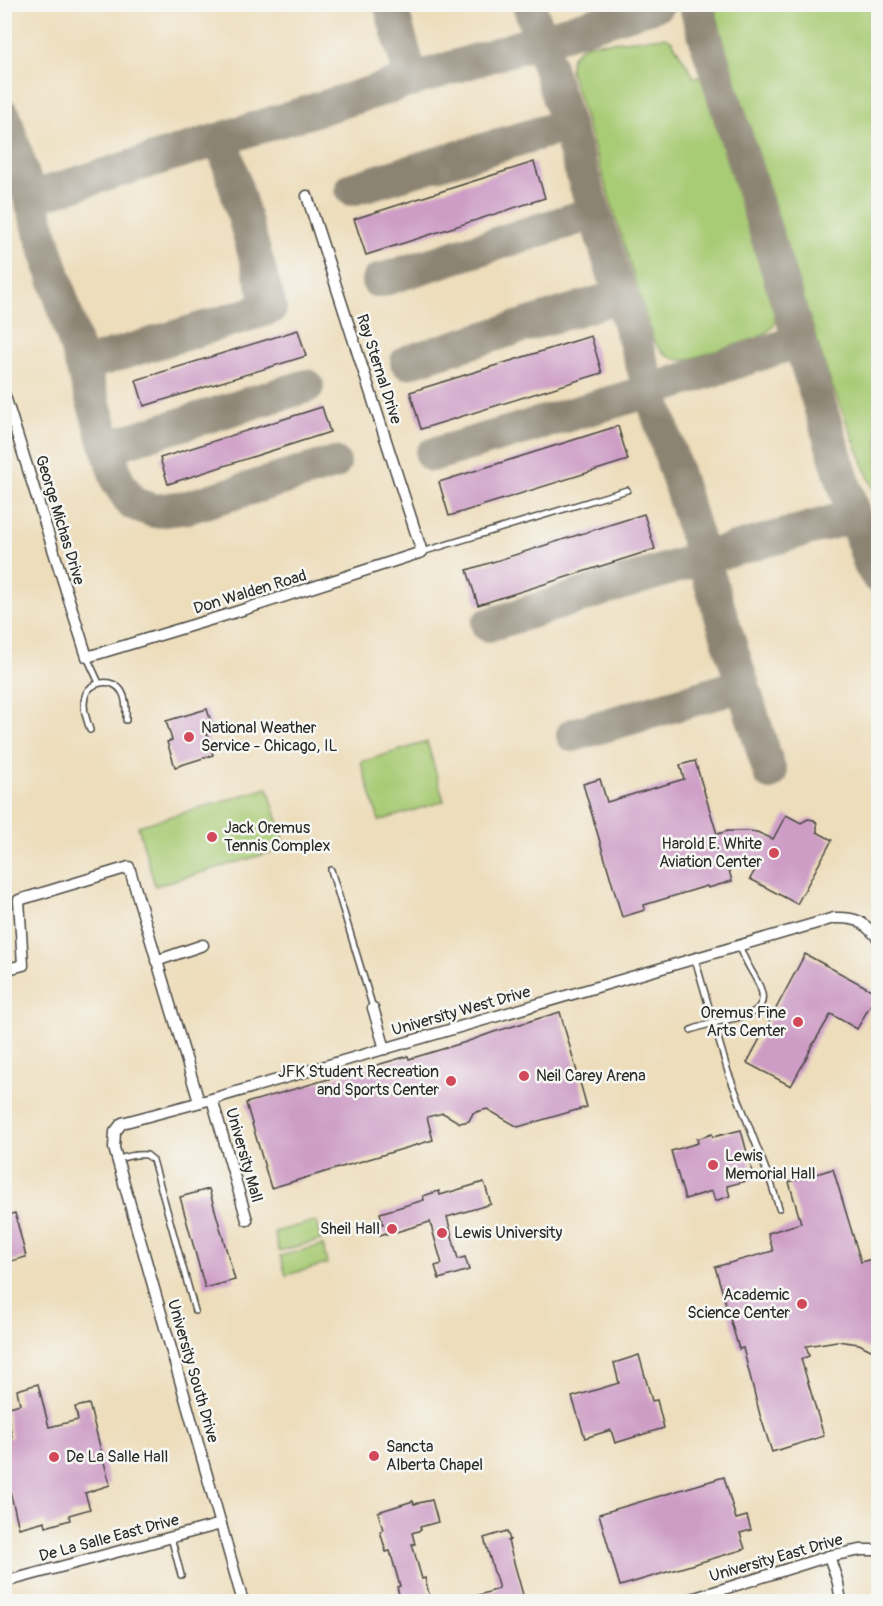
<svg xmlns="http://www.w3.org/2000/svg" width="883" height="1606" font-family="Pangolin,sans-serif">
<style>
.green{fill:#a8cb74;stroke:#6a7b50;stroke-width:1.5}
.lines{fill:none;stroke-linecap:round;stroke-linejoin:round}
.taxiway{stroke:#8c8473;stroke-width:34}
.building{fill:#cd9dc6}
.service-casing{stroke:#484641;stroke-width:8}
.minor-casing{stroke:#484641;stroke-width:13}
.service{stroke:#fff;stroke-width:5}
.minor{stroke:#fff;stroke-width:10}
.poi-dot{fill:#d1495b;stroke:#f6f6f2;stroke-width:2}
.labels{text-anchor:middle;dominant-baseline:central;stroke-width:5;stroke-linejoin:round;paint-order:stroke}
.street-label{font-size:16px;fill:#2b2b2b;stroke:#f6f6f2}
.poi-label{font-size:16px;fill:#2b2b2b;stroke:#f6f6f2;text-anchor:start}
</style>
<rect width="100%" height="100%" fill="#f6f6f2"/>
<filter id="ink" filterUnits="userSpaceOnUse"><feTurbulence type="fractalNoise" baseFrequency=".0167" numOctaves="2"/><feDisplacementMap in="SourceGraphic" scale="12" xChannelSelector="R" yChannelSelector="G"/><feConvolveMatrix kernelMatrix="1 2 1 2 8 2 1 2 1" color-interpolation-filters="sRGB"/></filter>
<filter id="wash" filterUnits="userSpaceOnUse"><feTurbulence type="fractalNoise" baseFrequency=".008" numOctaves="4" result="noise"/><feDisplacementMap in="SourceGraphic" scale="24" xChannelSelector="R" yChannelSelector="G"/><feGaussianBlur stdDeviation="1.35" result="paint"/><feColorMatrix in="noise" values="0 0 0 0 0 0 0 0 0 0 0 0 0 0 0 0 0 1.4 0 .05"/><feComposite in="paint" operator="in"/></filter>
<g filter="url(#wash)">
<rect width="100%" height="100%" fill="#edddbb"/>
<g class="green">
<polygon points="714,5 878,5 878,501 829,378 731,70"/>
<path d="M666,37L672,41L694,77L705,78L774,304C778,323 775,329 757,338L687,360C670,361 660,353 653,339L570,70C569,56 575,51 588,44Z"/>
<polygon points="427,742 444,801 379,821 361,762"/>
<polygon points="268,788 286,848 155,886 138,826"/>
<polygon points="316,1221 321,1240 279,1251 274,1232"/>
<polygon points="323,1245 327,1264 286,1275 280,1256"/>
</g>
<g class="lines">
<g class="taxiway">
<polyline points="390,4 412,81"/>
<polyline points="695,4 854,516 870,564 878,577"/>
<polyline points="4,116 30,198"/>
<polyline points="352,189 567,125"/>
<polyline points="378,281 594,213"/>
<polyline points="407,362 620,296"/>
<polyline points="83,365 270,308 222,139"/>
<polyline points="107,447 307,386"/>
<polyline points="432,455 650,391 799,341"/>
<polyline points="334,463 188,507 154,511 132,503 118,482 30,198 658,4"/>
<polyline points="488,625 703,558 529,4"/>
<polyline points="573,735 743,685"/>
<polyline points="770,773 703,558 854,516"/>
</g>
</g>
<g id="blocks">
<g class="building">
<polygon points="534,162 545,198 366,255 354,219"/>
<polygon points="298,330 306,356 144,406 136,380"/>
<polygon points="591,336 602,373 421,429 410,392"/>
<polygon points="322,407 330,432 168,484 160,458"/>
<polygon points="618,426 628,460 449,516 439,482"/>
<polygon points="644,514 655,549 478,605 467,570"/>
<polygon points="207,709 214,732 207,734 213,755 175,767 167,742 172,740 166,721"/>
<polygon points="695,761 717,834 728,831 748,831 757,832 773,839 786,815 801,823 808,819 814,820 817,824 817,832 832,840 797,904 750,879 759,863 728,867 732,881 708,888 707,886 644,905 645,910 622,917 583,784 600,779 607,802 684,779 680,765"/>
<polygon points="805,954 877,993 857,1029 831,1014 809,1051 810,1051 791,1086 747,1063"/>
<polygon points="560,1012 587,1107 518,1127 487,1109 473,1113 469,1121 460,1123 443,1113 427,1117 433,1140 271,1188 246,1103 408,1056 409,1059 466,1042 494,1032"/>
<polygon points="741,1130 754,1179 727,1186 730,1196 715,1201 712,1191 685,1199 671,1151 698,1143 697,1139 712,1134 713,1137"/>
<polygon points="833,1169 861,1262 879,1257 879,1354 859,1344 837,1341 806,1346 809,1356 801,1359 824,1436 772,1452 760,1415 743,1348 739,1349 715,1267 773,1251 768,1233 801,1223 789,1182"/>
<polygon points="484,1182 491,1204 447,1217 458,1259 465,1257 469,1270 439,1279 435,1266 442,1264 430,1222 386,1235 386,1233 380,1235 377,1225 383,1224 380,1213 424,1200 423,1196 439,1191 440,1195"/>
<polygon points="209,1189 235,1280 205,1288 180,1197"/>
<polygon points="15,1213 26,1257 4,1263 4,1216"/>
<polygon points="639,1355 652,1401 657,1400 664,1428 615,1443 611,1430 585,1438 572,1397 619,1383 614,1363"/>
<polygon points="38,1384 49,1427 78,1420 75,1407 89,1404 110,1485 85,1493 90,1509 69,1515 70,1520 46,1527 45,1521 19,1528 10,1491 4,1493 4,1439 12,1437 6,1408 20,1404 17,1390"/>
<polygon points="724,1477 736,1519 747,1516 751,1530 740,1533 745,1549 620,1586 599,1514"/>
<polygon points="432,1500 438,1522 420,1527 421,1530 412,1533 415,1544 412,1544 422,1579 425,1578 431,1602 401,1602 397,1587 400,1586 390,1551 386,1552 380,1531 383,1530 378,1512 413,1501 414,1504"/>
<polygon points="507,1531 510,1540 508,1541 525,1602 465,1602 465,1599 499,1589 484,1538"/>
</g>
</g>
</g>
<g filter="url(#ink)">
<use href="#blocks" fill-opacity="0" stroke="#484641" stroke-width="1.5"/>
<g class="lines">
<g class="service-casing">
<g id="service">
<polyline points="422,552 627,490"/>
<polyline points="87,657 99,683"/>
<path d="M90,730C87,720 82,708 85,697C88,681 114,677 122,692C127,700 126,711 126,720"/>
<polyline points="331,870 373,1008"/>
<polyline points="695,959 728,1072 771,1183 779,1208"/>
<path d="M691,1030C699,1027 706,1025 713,1023C731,1018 773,1017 760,987C754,973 744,962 740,946"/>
<polyline points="878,1150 877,1150 878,1154"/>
<path d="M117,1160C127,1156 136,1154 147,1155L153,1160L195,1311"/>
<polyline points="171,1537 181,1575"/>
<polyline points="4,1565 9,1581"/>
</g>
</g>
<g class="minor-casing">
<g id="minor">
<polyline points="4,393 87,657 236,612 422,552 307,196"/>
<polyline points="156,961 203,945"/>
<polyline points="4,970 23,965 19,900 129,867 199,1102"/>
<polyline points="373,1008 385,1049"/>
<polyline points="212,1099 247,1220"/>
<polyline points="829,1556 838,1583 841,1602"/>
<polyline points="4,1582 221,1524"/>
<path d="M243,1602L114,1148L115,1132L122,1123L212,1099L834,918C857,917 862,921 878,938"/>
<polyline points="682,1602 829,1556 861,1550 878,1550"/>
</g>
</g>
<use href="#service" class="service"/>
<use href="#minor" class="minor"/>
</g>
</g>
<g class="poi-dot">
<circle cx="189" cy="737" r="6"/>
<circle cx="212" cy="837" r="6"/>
<circle cx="774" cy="853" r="6"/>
<circle cx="798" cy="1022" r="6"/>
<circle cx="524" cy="1076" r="6"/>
<circle cx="451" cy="1081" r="6"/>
<circle cx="713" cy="1165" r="6"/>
<circle cx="392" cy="1229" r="6"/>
<circle cx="442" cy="1233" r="6"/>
<circle cx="802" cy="1304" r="6"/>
<circle cx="374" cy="1456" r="6"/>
<circle cx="54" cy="1457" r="6"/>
</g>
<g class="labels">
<g class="street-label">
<text transform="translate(379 369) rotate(72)">Ray Sternal Drive</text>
<text transform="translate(60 520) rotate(73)">George Michas Drive</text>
<text transform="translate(250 592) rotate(-17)">Don Walden Road</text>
<text transform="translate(461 1011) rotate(-16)">University West Drive</text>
<text transform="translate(244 1155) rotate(74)">University Mall</text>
<text transform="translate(193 1371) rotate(74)">University South Drive</text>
<text transform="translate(109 1538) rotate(-15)">De La Salle East Drive</text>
<text transform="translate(776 1558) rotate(-16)">University East Drive</text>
</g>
<g class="poi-label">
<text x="201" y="728">National Weather<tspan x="201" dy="18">Service - Chicago, IL</tspan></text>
<text x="224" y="828">Jack Oremus<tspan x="224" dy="18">Tennis Complex</tspan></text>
<text x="762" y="844" text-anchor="end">Harold E. White<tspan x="762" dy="18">Aviation Center</tspan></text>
<text x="786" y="1013" text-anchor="end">Oremus Fine<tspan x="786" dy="18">Arts Center</tspan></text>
<text x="439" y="1072" text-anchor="end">JFK Student Recreation<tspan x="439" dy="18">and Sports Center</tspan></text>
<text x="536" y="1076">Neil Carey Arena</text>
<text x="725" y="1156">Lewis<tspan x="725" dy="18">Memorial Hall</tspan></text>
<text x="380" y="1229" text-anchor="end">Sheil Hall</text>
<text x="454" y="1233">Lewis University</text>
<text x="790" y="1295" text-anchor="end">Academic<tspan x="790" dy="18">Science Center</tspan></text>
<text x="386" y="1447">Sancta<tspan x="386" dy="18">Alberta Chapel</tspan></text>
<text x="66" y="1457">De La Salle Hall</text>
</g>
</g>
<rect width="883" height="1606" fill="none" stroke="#f6f6f2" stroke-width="24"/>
</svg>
